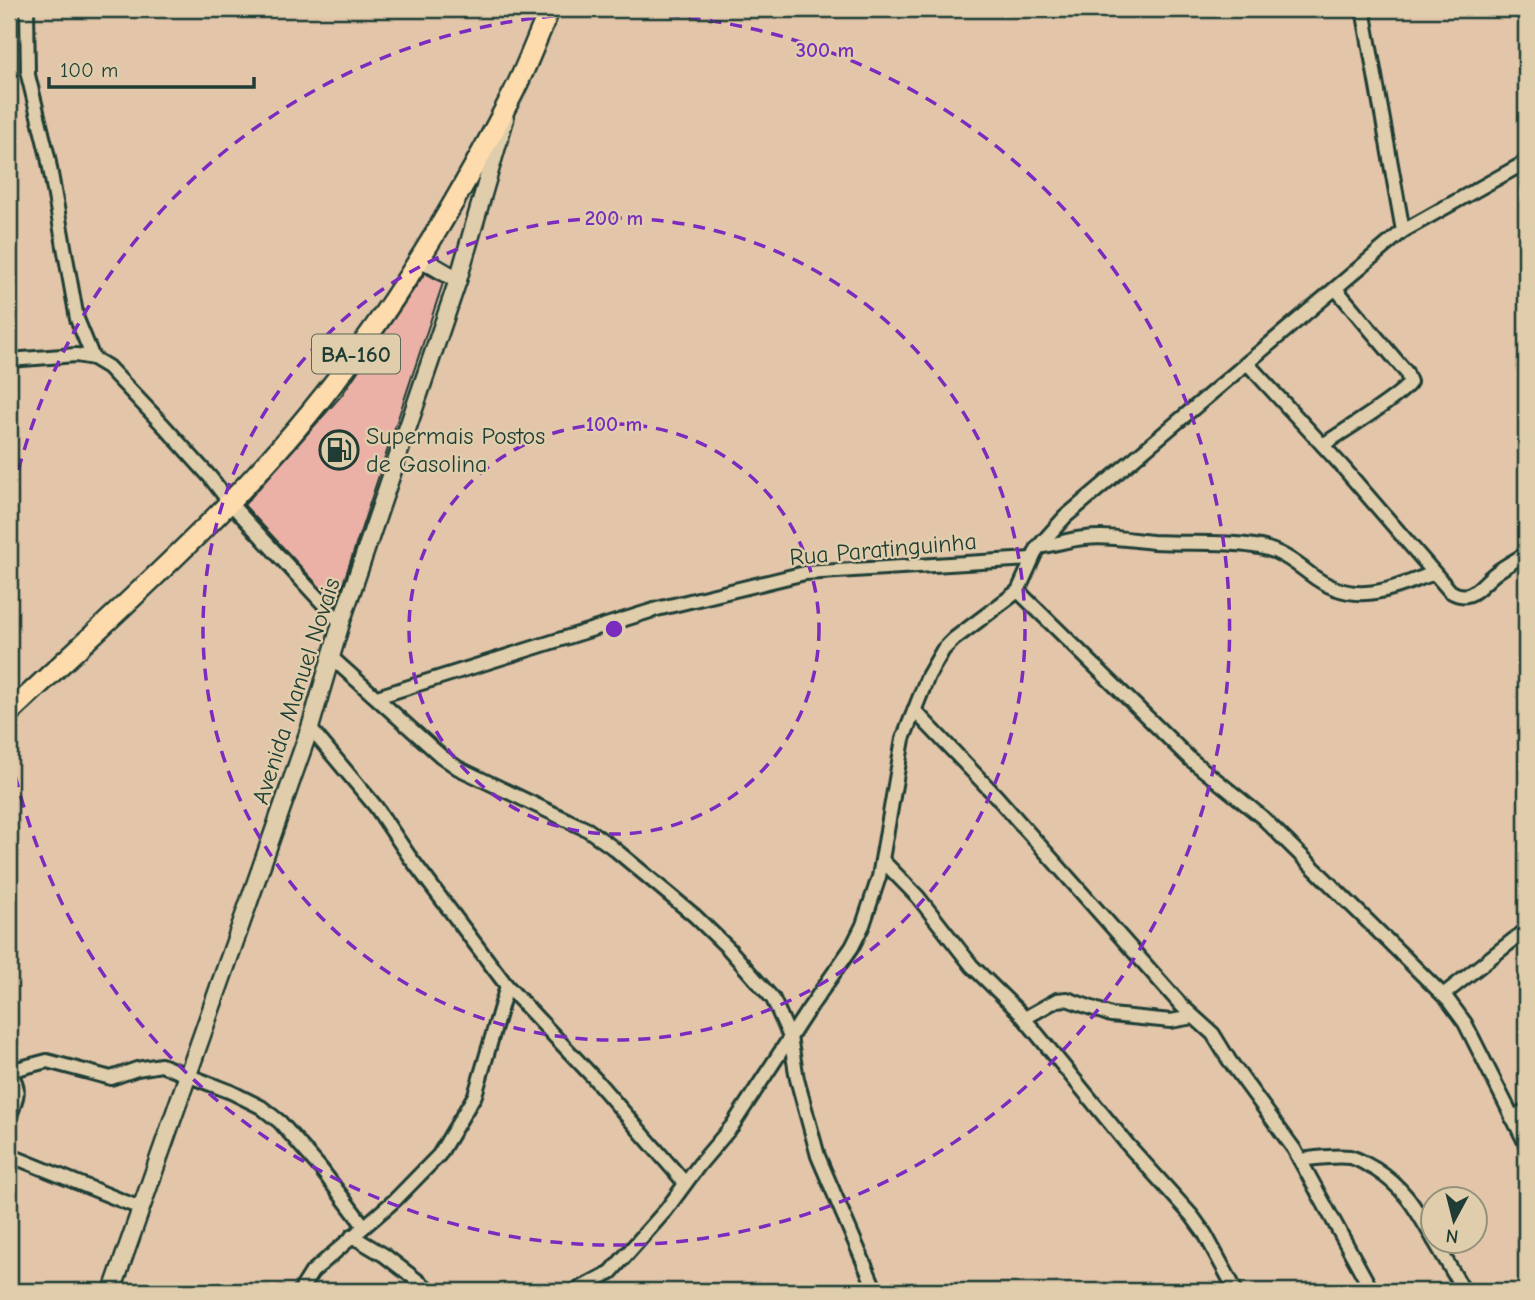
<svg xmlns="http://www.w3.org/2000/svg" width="1535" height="1300" font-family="'Comic Neue',sans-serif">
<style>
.building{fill:#ebb1a6;stroke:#1f3d34;stroke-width:2}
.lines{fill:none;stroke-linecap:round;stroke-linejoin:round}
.street-casing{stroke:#1f3d34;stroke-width:18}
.secondary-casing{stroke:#1f3d34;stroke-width:21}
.primary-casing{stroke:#1f3d34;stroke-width:24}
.street{stroke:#e0cdab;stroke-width:12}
.secondary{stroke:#e0cdab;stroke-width:16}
.primary{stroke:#fedbac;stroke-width:19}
.ring{fill:none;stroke:#7b2cbf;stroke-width:3.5;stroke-dasharray:12 9}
.labels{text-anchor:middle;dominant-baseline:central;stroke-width:5;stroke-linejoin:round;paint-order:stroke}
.shield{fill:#e0cdab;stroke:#596858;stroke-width:2}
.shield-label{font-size:23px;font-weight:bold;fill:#1f3d34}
.poi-label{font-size:24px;fill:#1f3d34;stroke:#e0cdab;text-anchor:start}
.street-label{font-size:24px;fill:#1f3d34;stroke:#e0cdab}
.centre{fill:#7b2cbf;stroke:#e0cdab;stroke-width:3.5}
.ring-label{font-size:21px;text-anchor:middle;font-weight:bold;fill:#7b2cbf;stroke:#e0cdab;stroke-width:5;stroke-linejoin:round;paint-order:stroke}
</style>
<rect width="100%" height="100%" fill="#e3c5aa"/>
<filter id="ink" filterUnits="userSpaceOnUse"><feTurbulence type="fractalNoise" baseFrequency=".0143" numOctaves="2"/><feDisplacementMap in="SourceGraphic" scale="14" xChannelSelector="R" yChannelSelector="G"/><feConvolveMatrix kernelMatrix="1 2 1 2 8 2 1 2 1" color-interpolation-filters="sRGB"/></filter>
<g filter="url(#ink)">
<polygon class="building" points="425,273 443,283 336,605 244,505 341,396"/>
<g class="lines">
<g class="street-casing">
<g id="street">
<polyline points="27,9 28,75 48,157 77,319 93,358"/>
<polyline points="1363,9 1403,231"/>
<polyline points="9,360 76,355 93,358 108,367 164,426 210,477 230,503 341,623"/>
<path d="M1247,363L1341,465L1450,591C1472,605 1481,583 1497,572C1506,565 1517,560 1526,553"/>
<path d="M1323,445C1340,433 1402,396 1410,382L1406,372L1336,289"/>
<path d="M1038,547C1054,545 1069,539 1085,538C1108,535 1130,540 1153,542C1187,544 1220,541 1254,546C1277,549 1292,560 1310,574C1354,608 1388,590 1434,573"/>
<polyline points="1018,591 1190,759 1262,817 1448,1000 1465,1023 1526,1144"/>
<polyline points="331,657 441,756 458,768 588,830 612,847 695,916 728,948 773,999 790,1037 797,1079 818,1156 876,1291"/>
<polyline points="377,697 657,609 805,573 1031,559"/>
<polyline points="914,710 996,796 1182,1006 1213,1034 1229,1060 1294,1149 1372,1291"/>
<polyline points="310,728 376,807 409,856 507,986 594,1078 685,1183"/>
<polyline points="883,861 918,897 972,966 1019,1012 1128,1145 1192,1216 1205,1234 1236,1291"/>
<polyline points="1443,995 1526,930"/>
<polyline points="1025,1018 1057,1000 1067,999 1111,1015 1171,1021 1193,1017"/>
<polyline points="9,1071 47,1061 111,1078 137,1069 161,1065 231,1092 261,1107 280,1122 321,1169 364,1226"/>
<path d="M9,1074C23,1086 15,1103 9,1118"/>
<polyline points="1512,1118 1526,1110"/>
<polyline points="9,1155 140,1208"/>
<path d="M1300,1160C1316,1158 1334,1155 1350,1157C1359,1159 1367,1165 1375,1169C1406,1189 1416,1209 1434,1240"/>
<polyline points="352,1236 384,1255 431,1291"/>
<polyline points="1434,1240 1464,1291"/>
<polyline points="300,1291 312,1272 395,1200 439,1155 475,1095 507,986"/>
<polyline points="575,1291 611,1272 666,1210 699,1165 732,1126 806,1013 852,947 863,925 879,877 903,739 928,676 943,650 954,639 1018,591 1038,547 1065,517 1403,231 1526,162"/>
</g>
</g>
<g class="secondary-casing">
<g id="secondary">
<polyline points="420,258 458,280"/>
<polyline points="112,1291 310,728 341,623 458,280 505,119"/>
</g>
</g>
<g class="primary-casing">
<path id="primary" d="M9,713C132,597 263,485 361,346C417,269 465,186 509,101C525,72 536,39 550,9"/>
</g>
<use href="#street" class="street"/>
<use href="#secondary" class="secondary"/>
<use href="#primary" class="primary"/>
</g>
</g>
<g class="ring">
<circle cx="614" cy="629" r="205"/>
<circle cx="614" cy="629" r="411"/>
<path d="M9 511A616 616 0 1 1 9 747"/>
</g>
<defs>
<g id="fuel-ring" transform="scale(2.0125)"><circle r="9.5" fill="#e0cdab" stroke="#1f3d34" stroke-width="1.5"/><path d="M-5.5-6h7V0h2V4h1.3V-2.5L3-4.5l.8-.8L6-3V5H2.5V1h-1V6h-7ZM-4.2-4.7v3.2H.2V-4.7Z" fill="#1f3d34"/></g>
</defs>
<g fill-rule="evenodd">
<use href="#fuel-ring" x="339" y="450"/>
</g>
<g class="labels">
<rect class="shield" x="312" y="334.5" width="88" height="39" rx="5"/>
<g class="shield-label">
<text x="356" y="354">BA-160</text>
</g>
<g class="poi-label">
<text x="366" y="436">Supermais Postos<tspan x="366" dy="28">de Gasolina</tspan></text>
</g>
<g class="street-label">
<text transform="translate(883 549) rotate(-5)">Rua Paratinguinha</text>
<text transform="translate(296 691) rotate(-72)">Avenida Manuel Novais</text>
</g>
</g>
<circle cx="614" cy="629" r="10" class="centre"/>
<g class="ring-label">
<text x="825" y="57">300 m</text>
<text x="614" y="225">200 m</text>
<text x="614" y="431">100 m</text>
</g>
<rect width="1535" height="1300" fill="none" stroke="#e0cdab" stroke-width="35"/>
<rect x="18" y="18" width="1500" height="1265" fill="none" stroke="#1f3d34" stroke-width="2.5" filter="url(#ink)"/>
<g transform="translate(1454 1220) rotate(187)"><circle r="33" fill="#e0cdab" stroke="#93937b" stroke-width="2"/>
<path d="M0-5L12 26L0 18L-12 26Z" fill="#1f3d34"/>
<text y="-10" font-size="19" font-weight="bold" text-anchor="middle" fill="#1f3d34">N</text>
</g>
<path d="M49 77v10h205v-10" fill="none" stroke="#1f3d34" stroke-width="3.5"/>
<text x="60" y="77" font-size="21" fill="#1f3d34" stroke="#e0cdab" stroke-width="5" paint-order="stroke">100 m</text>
</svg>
